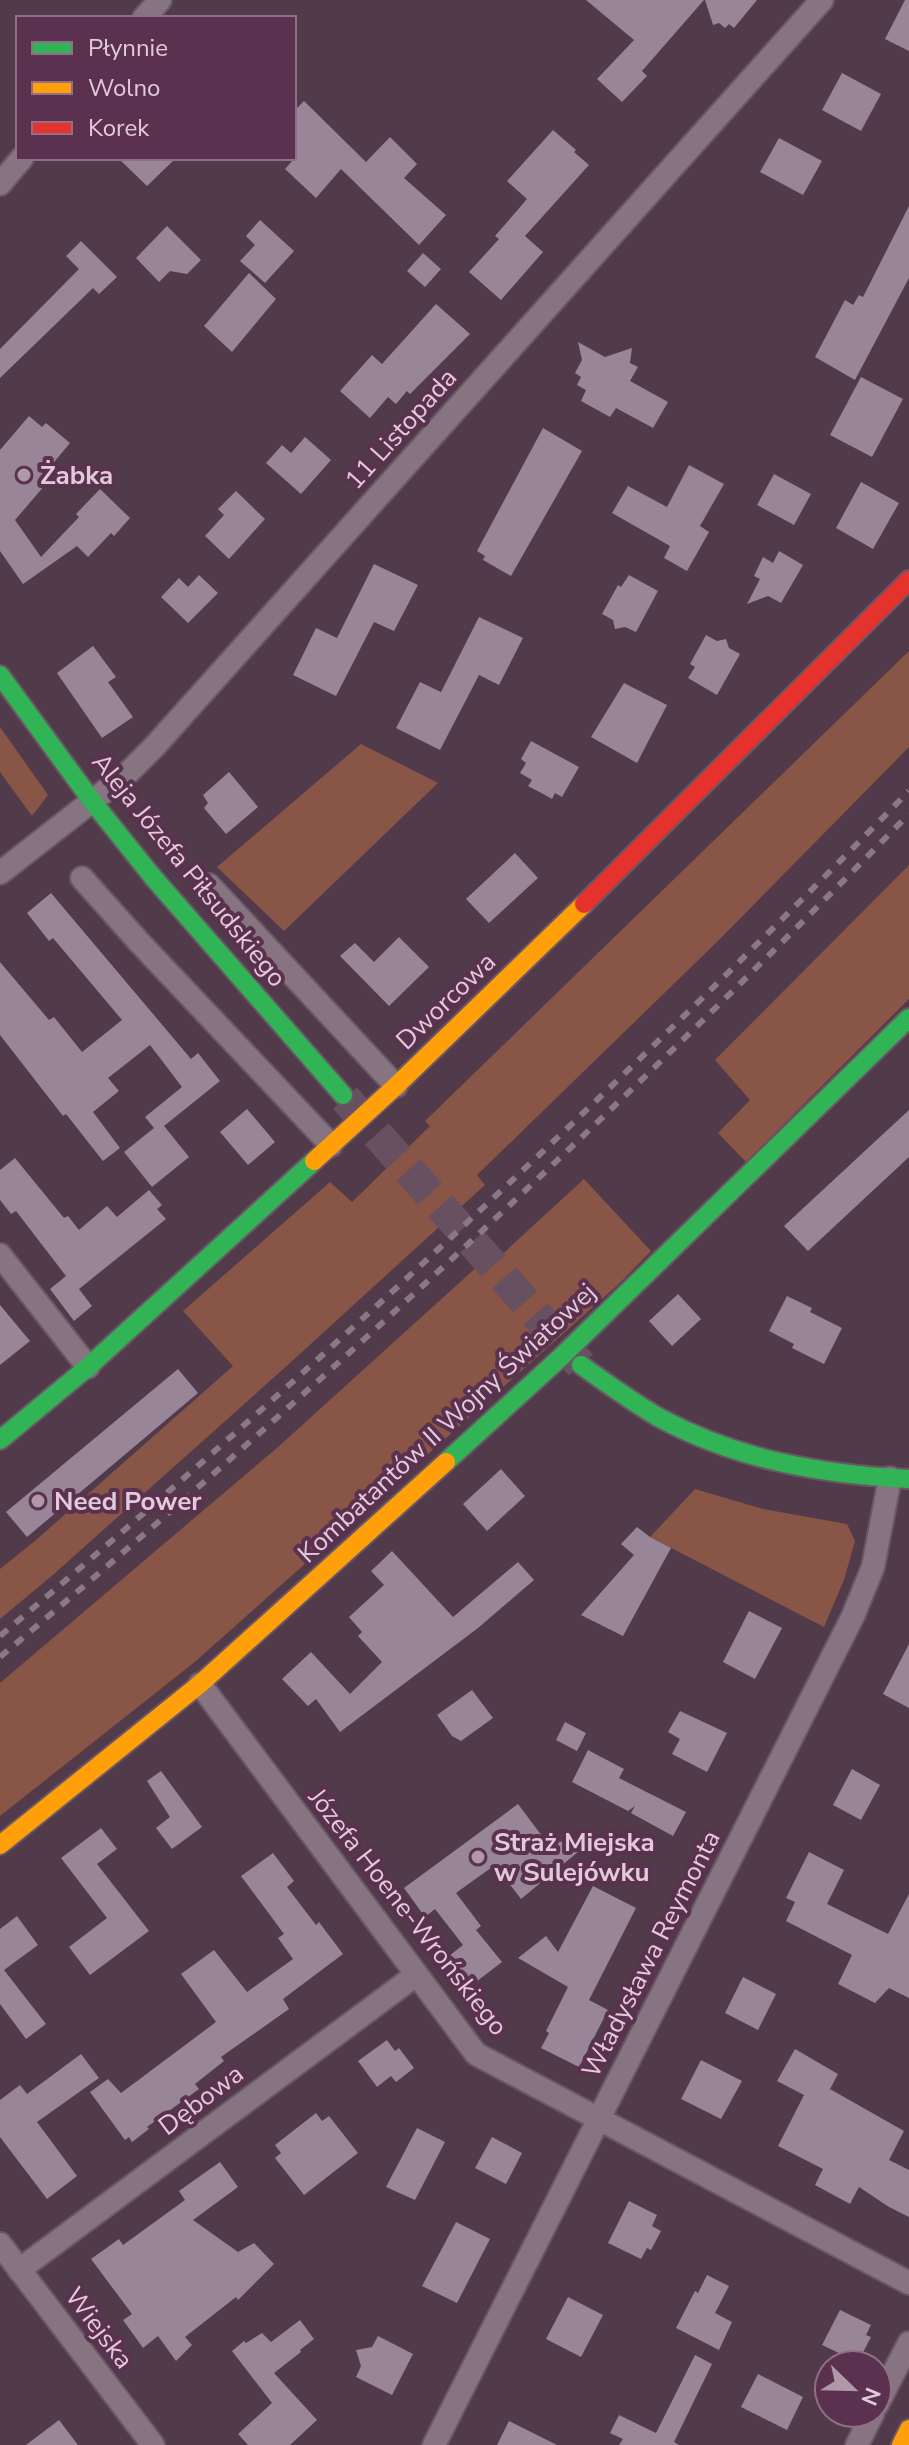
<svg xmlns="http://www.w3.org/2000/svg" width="909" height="2445" font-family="'Nunito Sans',sans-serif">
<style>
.green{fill:#885547}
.building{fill:#988598}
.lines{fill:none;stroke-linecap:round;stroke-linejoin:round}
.secondary-tunnel{stroke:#675060;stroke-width:32;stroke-dasharray:32 16;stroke-linecap:butt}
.street-casing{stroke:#6a5765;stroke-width:26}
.fast-casing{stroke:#6a5765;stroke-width:22}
.slow-casing{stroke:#6a5765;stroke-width:22}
.jam-casing{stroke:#6a5765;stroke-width:22}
.street{stroke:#867580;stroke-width:22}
.fast{stroke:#30b455;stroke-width:18}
.slow{stroke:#ff9f0a;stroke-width:18}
.jam{stroke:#e5322d;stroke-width:18}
.rail{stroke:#897985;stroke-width:6;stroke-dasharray:10 10;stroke-linecap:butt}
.poi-dot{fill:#b098a8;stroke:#5a314e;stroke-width:3}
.labels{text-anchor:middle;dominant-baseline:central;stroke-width:8;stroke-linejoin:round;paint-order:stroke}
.street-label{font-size:26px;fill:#e3cadb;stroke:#5a314e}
.poi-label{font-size:26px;font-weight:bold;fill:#e3cadb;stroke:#5a314e;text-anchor:start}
</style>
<rect width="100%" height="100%" fill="#513a4a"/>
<g class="green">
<polygon points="909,651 909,747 719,940 477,1175 485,1185 290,1363 54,1574 0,1619 0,1569 36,1540 233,1366 183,1311 330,1182 352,1202 430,1126 425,1121"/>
<polygon points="0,727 48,795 32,816 0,772"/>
<polygon points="361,744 438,783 284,931 217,867"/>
<polygon points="909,865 909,999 746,1162 718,1133 750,1100 715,1060"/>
<polygon points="584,1179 651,1251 620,1283 196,1661 0,1816 0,1683 278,1447 480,1264 486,1269"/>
<polygon points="695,1489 763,1509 847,1524 855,1541 844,1580 824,1627 650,1537"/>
</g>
<g class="building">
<polygon points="586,0 704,0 642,71 647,76 622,102 597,79 634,40"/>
<polygon points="705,0 757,0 734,28 729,24 725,28 719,23 713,25"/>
<polygon points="905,0 909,0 909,51 885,39"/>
<polygon points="842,73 881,94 861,131 822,110"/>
<polygon points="304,101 366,162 390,137 417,164 404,178 446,215 419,245 341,169 316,198 285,169 294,159 294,111"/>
<polygon points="553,130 576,150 574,152 589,165 525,236 543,252 501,300 469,272 499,239 495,236 527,199 507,181"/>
<polygon points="779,138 822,161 803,195 760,172"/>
<polygon points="118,158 176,158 147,186"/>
<polygon points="909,206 909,278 855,380 815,357 845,300 853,305 859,295 863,297"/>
<polygon points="260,220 294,251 265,283 240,261 255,245 246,236"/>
<polygon points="167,226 201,260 187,274 170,271 159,282 136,258"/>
<polygon points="81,241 117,277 99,294 93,288 0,378 0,349 79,269 66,256"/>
<polygon points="423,253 441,269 425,287 407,271"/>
<polygon points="249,273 276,299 232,352 204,326"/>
<polygon points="436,304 470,334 410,394 407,391 396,404 388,397 370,418 340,391 372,355 382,364"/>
<polygon points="578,342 605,357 632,348 630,363 638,367 630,381 668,402 653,428 616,408 610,417 581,401 586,390 577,385 581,377 575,373 582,360"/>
<polygon points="861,377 903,399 872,457 830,435"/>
<polygon points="29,416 42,427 46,423 70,443 45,473 51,478 15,520 41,557 79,517 76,514 100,489 130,518 114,536 111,533 88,557 77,546 23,584 0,551 0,450"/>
<polygon points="543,428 582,451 511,576 483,560 485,556 477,551"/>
<polygon points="305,437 331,460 301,494 266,463 282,445 291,453"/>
<polygon points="689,465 724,484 700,526 709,532 687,571 664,558 670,546 612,513 628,486 667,507"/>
<polygon points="774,474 811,494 794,525 757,505"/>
<polygon points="861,482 899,503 873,549 836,528"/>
<polygon points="236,491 265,519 229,559 205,536 224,515 218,509"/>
<polygon points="779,551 803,565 781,603 768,596 747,604 760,579 754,576 763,557 773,563"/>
<polygon points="374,564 418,585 394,631 374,622 336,696 293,675 316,628 337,638"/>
<polygon points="199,575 218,593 188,623 161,597 179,578 188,587"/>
<polygon points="629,575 658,591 636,632 625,627 615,629 613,620 602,614 618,585 621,587"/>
<polygon points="479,617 523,638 499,685 479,675 440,750 396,728 420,682 441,692"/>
<polygon points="706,635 717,641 726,639 729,648 740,654 717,695 688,678 695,667 690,664"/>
<polygon points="93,646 116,677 108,682 133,717 102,738 57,673"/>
<polygon points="624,683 667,705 637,763 591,737"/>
<polygon points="531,741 579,767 562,797 555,793 552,799 545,795 528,786 532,780 520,773 526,763 521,759"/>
<polygon points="229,772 258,807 226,834 204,808 208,803 203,795"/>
<polygon points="515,853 538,878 489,923 466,899"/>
<polygon points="51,893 191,1059 198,1053 220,1081 164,1126 189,1157 152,1187 124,1152 154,1128 145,1117 182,1087 150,1045 108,1078 119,1091 93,1112 120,1148 103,1161 66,1114 63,1116 0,1035 0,962 49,1020 54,1017 82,1052 122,1020 53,938 49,941 27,913"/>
<polygon points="399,937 429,967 389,1006 340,956 355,943 374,962"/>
<polygon points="247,1109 275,1142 248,1165 220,1132"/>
<polygon points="909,1110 909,1157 808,1251 784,1226"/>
<polygon points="15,1158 64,1218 68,1216 79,1230 107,1206 117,1217 149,1190 162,1205 157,1209 166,1219 79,1289 92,1306 74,1321 50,1289 66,1276 16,1211 11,1214 0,1200 0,1170"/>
<polygon points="678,1294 701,1319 672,1346 649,1321"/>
<polygon points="787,1296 812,1308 810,1312 842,1328 824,1364 792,1348 794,1344 769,1331"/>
<polygon points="0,1305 30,1341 0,1365"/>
<polygon points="178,1369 198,1393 27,1537 6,1512"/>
<polygon points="501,1469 525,1496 487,1531 463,1504"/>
<polygon points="637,1527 650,1537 671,1548 623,1636 581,1615 634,1555 621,1544"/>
<polygon points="392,1551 453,1617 518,1562 534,1580 478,1628 340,1732 316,1699 308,1706 282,1679 311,1652 350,1694 382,1662 358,1636 362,1632 349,1617 384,1585 371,1571"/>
<polygon points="749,1611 782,1628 755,1679 723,1662"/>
<polygon points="909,1644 909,1708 883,1694"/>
<polygon points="472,1690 493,1718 461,1741 452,1736 437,1715"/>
<polygon points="680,1711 727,1733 707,1772 672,1754 680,1739 668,1732"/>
<polygon points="565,1722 586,1733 577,1751 556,1740"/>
<polygon points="588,1750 624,1769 619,1778 686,1812 673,1836 631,1813 635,1806 628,1811 572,1782"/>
<polygon points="852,1769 880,1785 861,1820 833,1805"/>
<polygon points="161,1771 202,1827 172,1849 156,1828 170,1817 147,1781"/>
<polygon points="518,1804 548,1844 555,1838 578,1852 521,1899 495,1865 456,1893 481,1926 476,1930 502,1962 472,1985 449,1956 463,1945 435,1909 425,1917 404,1888"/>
<polygon points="101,1828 117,1849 97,1864 149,1931 90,1975 69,1947 107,1918 61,1858"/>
<polygon points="809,1852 844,1870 827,1904 888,1934 909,1894 909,1998 889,1988 875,2003 838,1984 852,1955 786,1921 795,1902 786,1898"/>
<polygon points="273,1853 294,1881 287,1887 316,1925 319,1922 343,1954 283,1999 289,2009 221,2057 224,2061 195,2084 199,2089 147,2127 149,2129 132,2142 129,2137 125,2140 90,2092 108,2079 121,2093 216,2022 181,1974 214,1950 247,1992 293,1959 278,1938 284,1934 241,1876"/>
<polygon points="593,1886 636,1908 589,2000 608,2010 579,2067 541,2048 549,2033 546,2031 568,1987 518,1958 546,1936 558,1952"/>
<polygon points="17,1916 38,1945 4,1970 46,2024 26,2039 0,2004 0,1929"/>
<polygon points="743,1977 776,1994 758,2030 725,2013"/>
<polygon points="387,2040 395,2051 399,2048 414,2068 396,2082 391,2076 377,2087 358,2061"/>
<polygon points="795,2049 838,2074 830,2089 904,2131 889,2160 909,2170 909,2217 889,2207 859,2187 850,2204 815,2185 823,2169 778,2146 804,2095 777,2081"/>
<polygon points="81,2054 99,2078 37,2122 77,2176 47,2199 0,2137 0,2100 20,2085 27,2094"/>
<polygon points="701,2060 742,2081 721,2119 681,2099"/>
<polygon points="316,2113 322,2121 329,2116 358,2153 304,2195 275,2158 281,2153 275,2145"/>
<polygon points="417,2128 445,2142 415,2200 386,2187"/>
<polygon points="492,2137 522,2153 506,2184 475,2168"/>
<polygon points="220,2162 238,2187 193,2220 238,2252 254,2243 274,2264 238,2300 236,2297 185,2337 192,2345 176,2361 158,2336 143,2348 123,2320 132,2314 91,2259 119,2239 123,2245 185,2200 179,2191"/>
<polygon points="629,2201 657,2215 652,2226 661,2231 651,2250 647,2248 641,2259 608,2243"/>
<polygon points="456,2222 490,2239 457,2303 422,2286"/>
<polygon points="707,2275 729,2286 715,2313 732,2322 719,2350 676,2328 695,2291 698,2293"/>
<polygon points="568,2297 603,2315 581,2357 546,2339"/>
<polygon points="840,2310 871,2325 866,2335 871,2337 858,2362 822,2345"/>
<polygon points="300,2320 314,2339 300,2350 301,2352 274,2373 317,2420 290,2445 248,2445 238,2434 272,2403 232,2351 244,2341 246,2343 262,2333 271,2342"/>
<polygon points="378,2336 413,2354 392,2395 356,2377 361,2366 356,2350 372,2347"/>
<polygon points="695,2355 712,2364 674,2442 679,2445 619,2445 623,2439 610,2433 619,2415 656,2433"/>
<polygon points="758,2374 803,2397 787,2430 741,2407"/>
<polygon points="59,2420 78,2445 26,2445"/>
<polygon points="509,2421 557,2445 497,2445"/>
</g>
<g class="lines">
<polyline class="secondary-tunnel" points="345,1098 581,1365"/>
<g class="street-casing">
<g id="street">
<polyline points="144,18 160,0"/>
<polyline points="0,184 22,158"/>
<polyline points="0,873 128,773 154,747 822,0"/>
<polyline points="82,878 139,942 331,1145"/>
<polyline points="209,885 396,1086"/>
<polyline points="0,1255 88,1367"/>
<polyline points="200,1684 476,2054 909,2283"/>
<polyline points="0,2244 153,2445"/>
<polyline points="19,2270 416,1975"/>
<polyline points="877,2405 909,2343"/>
<polyline points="434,2445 853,1616 873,1567 890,1478"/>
<polyline points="857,2445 873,2413"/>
</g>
</g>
<g class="fast-casing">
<g id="fast">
<polyline points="0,675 92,801 152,876 343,1095"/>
<path d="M581,1365C606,1383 631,1401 658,1417C737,1460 821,1474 909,1479"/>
<polyline points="0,1440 88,1367 314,1161"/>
<polyline points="446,1462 561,1357 909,1018"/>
</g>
</g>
<g class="slow-casing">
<g id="slow">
<polyline points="314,1161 396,1086 584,904"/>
<polyline points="0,1845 200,1684 446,1462"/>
<polyline points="901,2445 909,2429"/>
</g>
</g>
<g class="jam-casing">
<polyline id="jam" points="584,904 909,580"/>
</g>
<use href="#street" class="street"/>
<use href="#fast" class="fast"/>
<use href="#slow" class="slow"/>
<use href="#jam" class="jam"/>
<g class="rail">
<path d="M0,1636C316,1370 620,1087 909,791"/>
<path d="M0,1657C317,1391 620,1110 909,814"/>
</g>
</g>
<g class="poi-dot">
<circle cx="24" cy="475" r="8"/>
<circle cx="38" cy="1501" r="8"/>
<circle cx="478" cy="1857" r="8"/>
</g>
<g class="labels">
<g class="street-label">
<text transform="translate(401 429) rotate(-48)">11 Listopada</text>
<text transform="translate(189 870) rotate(51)">Aleja Józefa Piłsudskiego</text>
<text transform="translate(446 1001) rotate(-44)">Dworcowa</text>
<text transform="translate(447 1423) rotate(-43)">Kombatantów II Wojny Światowej</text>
<text transform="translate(408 1912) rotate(52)">Józefa Hoene-Wrońskiego</text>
<text transform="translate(651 1954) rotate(-63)">Władysława Reymonta</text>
<text transform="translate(201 2100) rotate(-37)">Dębowa</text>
<text transform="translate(99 2328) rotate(53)">Wiejska</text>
</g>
<g class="poi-label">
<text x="40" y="475">Żabka</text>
<text x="54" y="1501">Need Power</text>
<text x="494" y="1842">Straż Miejska<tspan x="494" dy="30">w Sulejówku</tspan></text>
</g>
</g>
<rect x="16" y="16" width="280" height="144" fill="#5a314e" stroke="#916e86" stroke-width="2"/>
<rect x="32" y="42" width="40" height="12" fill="#30b455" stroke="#916e86" stroke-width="2"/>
<text x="88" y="56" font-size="24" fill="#e3cadb">Płynnie</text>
<rect x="32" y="82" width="40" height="12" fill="#ff9f0a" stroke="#916e86" stroke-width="2"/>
<text x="88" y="96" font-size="24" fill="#e3cadb">Wolno</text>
<rect x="32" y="122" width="40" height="12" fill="#e5322d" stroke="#916e86" stroke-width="2"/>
<text x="88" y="136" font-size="24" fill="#e3cadb">Korek</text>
<g transform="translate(853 2389) rotate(113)"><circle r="38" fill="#5a314e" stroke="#916e86" stroke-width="2"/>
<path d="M0-6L14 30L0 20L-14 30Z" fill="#b098a8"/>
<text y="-12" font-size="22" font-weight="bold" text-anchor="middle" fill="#e3cadb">N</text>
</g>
</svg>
